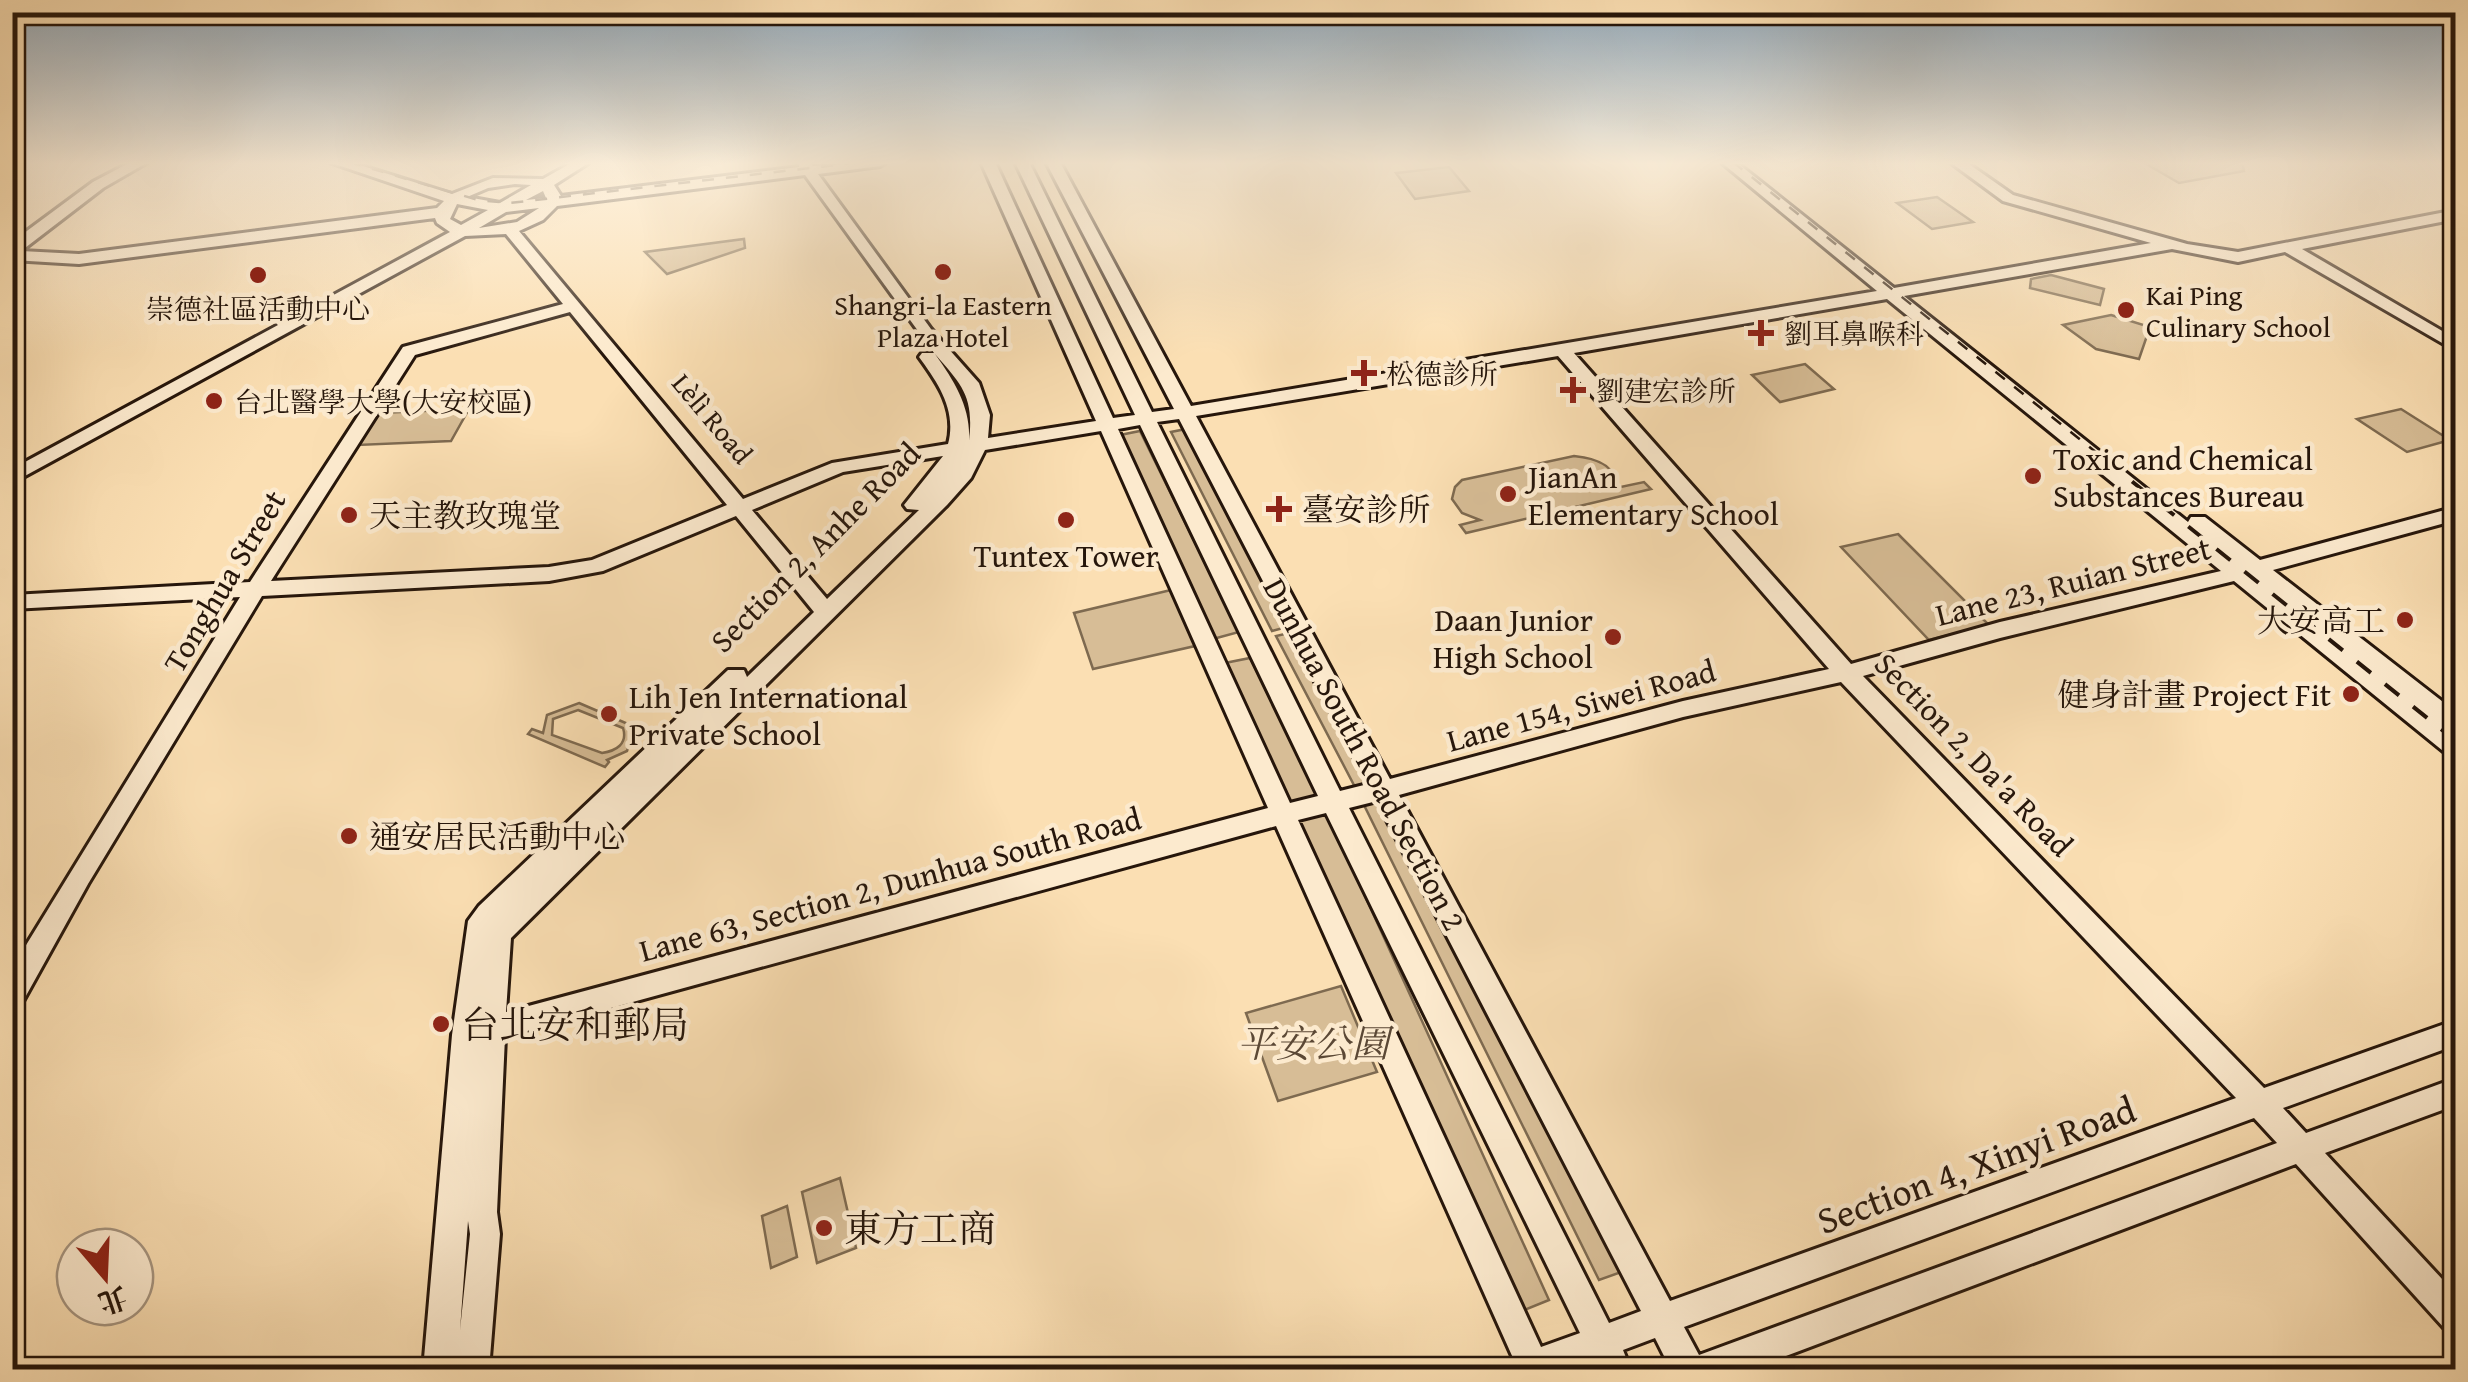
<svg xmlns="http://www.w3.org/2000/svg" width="2468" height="1382" font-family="'Gentium Book Plus','Noto Serif TC',serif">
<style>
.green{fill:#d7bd96;stroke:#7e6a50;stroke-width:2.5;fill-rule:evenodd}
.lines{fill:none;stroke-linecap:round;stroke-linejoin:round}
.secondary-casing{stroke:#26160b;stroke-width:6}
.secondary{fill:#fceace;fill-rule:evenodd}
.rail-far1{stroke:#26160b;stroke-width:2.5;stroke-dasharray:12 12;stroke-linecap:butt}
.rail{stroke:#26160b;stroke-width:4;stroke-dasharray:18 18;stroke-linecap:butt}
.poi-dot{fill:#8f2418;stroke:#fceace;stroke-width:4}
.labels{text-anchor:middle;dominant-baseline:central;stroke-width:9;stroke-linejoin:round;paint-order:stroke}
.far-poi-label{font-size:28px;fill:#26160b;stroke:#fceace;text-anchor:start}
.far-street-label{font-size:28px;fill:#26160b;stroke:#fceace}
.poi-label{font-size:32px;fill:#26160b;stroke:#fceace;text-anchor:start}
.street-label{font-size:32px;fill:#26160b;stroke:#fceace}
.near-poi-label{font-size:38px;fill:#26160b;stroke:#fceace;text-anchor:start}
.near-park-label{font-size:38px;font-style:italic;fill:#5b4835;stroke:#fceace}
.near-street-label{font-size:38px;fill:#26160b;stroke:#fceace}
</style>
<rect width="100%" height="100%" fill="#fbdfb3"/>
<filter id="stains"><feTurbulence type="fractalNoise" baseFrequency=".002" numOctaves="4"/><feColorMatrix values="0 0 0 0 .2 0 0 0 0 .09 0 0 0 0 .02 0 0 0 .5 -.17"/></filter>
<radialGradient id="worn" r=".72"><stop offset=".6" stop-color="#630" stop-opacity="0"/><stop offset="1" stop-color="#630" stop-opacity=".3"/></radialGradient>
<g class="green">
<polygon points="2143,162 2232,162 2242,163 2244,171 2179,183"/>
<polygon points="1449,167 1469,191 1415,199 1396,173"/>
<polygon points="1937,197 1973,222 1932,229 1897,203"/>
<polygon points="744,239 745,248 667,274 645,252"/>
<polygon points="2051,275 2104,289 2100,305 2030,288 2031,279"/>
<polygon points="2111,315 2150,327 2139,359 2096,349 2063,325"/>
<polygon points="1805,364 1834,389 1780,402 1752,375"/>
<polygon points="469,409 451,441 358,445 378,413"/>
<polygon points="2401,409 2450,440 2407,452 2357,419"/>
<polygon points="1186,429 1287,627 1272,631 1171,432"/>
<polygon points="1140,431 1239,632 1213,639 1120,435"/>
<path d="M1574,456C1594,458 1617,464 1616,488L1644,482L1651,489L1466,533L1460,525L1480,520L1462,513L1452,499L1455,487L1462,480Z"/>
<polygon points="1898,534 1989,625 1929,640 1841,547"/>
<polygon points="1171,590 1195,646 1093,669 1074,613"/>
<polygon points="1289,633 1370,784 1355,787 1276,636"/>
<polygon points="1250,658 1320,797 1289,807 1225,663"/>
<path d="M579,703L635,727L627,751L607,760L609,762L605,767L528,734L532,729L543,733L547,715ZM578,710L623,728C628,744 616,751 602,753L552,735L553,719Z"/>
<polygon points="1378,799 1624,1271 1599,1280 1363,803"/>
<polygon points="1325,808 1549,1300 1522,1311 1293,818"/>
<polygon points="1341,986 1377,1072 1278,1101 1246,1013"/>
<polygon points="840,1178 856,1248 817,1263 802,1192"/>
<polygon points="787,1206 797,1257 771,1268 762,1216"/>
</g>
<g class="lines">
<g class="secondary-casing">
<path id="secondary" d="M131,162H148L103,188L21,251L79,254L437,208L444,201L329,162H350L452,194L493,178L543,179L573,162H590L554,185L561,196L799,167L798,162H810L813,166L887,162L880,166L818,174L931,329L979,383L990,415L988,438L1096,421L981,162H995L1113,418L1135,415L1015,162H1029L1152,412L1174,409L1046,162H1060L1191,406L1877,291L1721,162H1736L1894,288L2151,243L2003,201L1950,162H1966L2013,195L2187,244L2238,252L2456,210V219L2302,249L2456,339V351L2285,252L2238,262L2172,249L1904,296L2188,522L2191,517H2205L2260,560L2456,507V520L2273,570L2456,712V733L2451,732L2456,736V758L2448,755L2234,581L2000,638L1863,676L2264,1088L2456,1020V1045L2283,1108L2306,1133L2456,1078V1105L2325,1153L2456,1294V1334L2445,1329L2296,1164L1749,1370H1671L1655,1338L1623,1350L1631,1370H1597L1593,1361L1570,1370H1507L1513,1358L1276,826L505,1037L497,1212L500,1234L489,1370H423L452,1035L468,921L479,906L728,670H744L747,677L814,612L736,516L603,571L549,581L262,596L88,884L22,1003L12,1006V968L240,597L12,609V595L250,582L403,347L563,304L506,234L465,236L12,483V469L450,232L437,223L435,218L79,264L12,260V242L93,182ZM805,175L934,353H922L919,357C938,383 957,410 948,444L832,463L743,499L519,231L543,220L557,206ZM515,184L531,185L500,203L467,197L488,188ZM543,191L546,198L526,200ZM457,204L488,210L461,225L450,219ZM539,208L517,222L479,228L506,212ZM1887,299L2221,571L2000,622L1851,664L1574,353ZM570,312L727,505L592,560L549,567L271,581L415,355ZM935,354C963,386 974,397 969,441C971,408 955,382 935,354ZM1558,356L1829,669L1683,701L1390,779L1196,416ZM1179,419L1368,784L1340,791L1157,422ZM1140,425L1318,796L1290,803L1118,429ZM1101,431L1268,808L506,1012L511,938L947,505L971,478L985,450ZM943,456L904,505L907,509L919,510L827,599L752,510L843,472ZM1841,682L2236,1098L1670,1301L1399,795L1683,717ZM1377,801L1641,1311L1609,1323L1349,808ZM1326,813L1580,1333L1541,1347L1298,820ZM2254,1118L2277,1143L1699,1355L1684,1327ZM468,1221L470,1234L460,1330Z"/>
</g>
<use href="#secondary" class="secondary"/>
<g class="rail-far1">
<polyline points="349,162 478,200 510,203 861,162"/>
<polyline points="1733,162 2107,461"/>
</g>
<polyline class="rail" points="2104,459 2456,741"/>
</g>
<linearGradient id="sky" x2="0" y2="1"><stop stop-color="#93aabc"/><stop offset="0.46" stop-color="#fdf1dd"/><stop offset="1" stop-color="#fdf1dd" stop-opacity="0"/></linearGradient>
<rect width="2468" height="355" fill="url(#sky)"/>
<g class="poi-dot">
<circle cx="943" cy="272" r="10"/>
<circle cx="258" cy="275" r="10"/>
<circle cx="2126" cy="310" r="10"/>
<path d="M1756 318h10v10h10v10h-10v10h-10v-10h-10v-10h10z"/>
<path d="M1359 358h10v10h10v10h-10v10h-10v-10h-10v-10h10z"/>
<path d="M1568 375h10v10h10v10h-10v10h-10v-10h-10v-10h10z"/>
<circle cx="214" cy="401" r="10"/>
<circle cx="2033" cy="476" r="10"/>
<circle cx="1508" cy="494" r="10"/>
<path d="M1274 494h10v10h10v10h-10v10h-10v-10h-10v-10h10z"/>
<circle cx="349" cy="515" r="10"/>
<circle cx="1066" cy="520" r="10"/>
<circle cx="2405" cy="620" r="10"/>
<circle cx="1613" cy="637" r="10"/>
<circle cx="2351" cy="694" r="10"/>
<circle cx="609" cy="714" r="10"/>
<circle cx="349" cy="836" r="10"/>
<circle cx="441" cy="1024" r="10"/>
<circle cx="824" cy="1228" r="10"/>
</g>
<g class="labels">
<g class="far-poi-label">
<text x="2146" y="294">Kai Ping<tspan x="2146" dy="32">Culinary School</tspan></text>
<text x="943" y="304" text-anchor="middle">Shangri-la Eastern<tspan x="943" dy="32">Plaza Hotel</tspan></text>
<text x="258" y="308" text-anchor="middle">崇德社區活動中心</text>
<text x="1784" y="333">劉耳鼻喉科</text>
<text x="1386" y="373">松德診所</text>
<text x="1596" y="390">劉建宏診所</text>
<text x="234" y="401">台北醫學大學(大安校區)</text>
</g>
<g class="far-street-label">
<text transform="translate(713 418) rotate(50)">Lèlì Road</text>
</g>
<g class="poi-label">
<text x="2053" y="458">Toxic and Chemical<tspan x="2053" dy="37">Substances Bureau</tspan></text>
<text x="1528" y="476">JianAn<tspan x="1528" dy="37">Elementary School</tspan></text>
<text x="1302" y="509">臺安診所</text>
<text x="369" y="515">天主教玫瑰堂</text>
<text x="1066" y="555" text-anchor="middle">Tuntex Tower</text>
<text x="1593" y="619" text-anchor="end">Daan Junior<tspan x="1593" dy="37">High School</tspan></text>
<text x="2385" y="620" text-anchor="end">大安高工</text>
<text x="2331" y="694" text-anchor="end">健身計畫 Project Fit</text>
<text x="629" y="696">Lih Jen International<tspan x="629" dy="37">Private School</tspan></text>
<text x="369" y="836">通安居民活動中心</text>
</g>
<g class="street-label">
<text transform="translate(815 547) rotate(-45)">Section 2, Anhe Road</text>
<text transform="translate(224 581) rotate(-59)">Tonghua Street</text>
<text transform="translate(2073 581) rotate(-14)">Lane 23, Ruian Street</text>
<text transform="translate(1581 705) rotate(-15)">Lane 154, Siwei Road</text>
<text transform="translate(1365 754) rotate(62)">Dunhua South Road Section 2</text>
<text transform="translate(1974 754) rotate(46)">Section 2, Da'a Road</text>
<text transform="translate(890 884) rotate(-15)">Lane 63, Section 2, Dunhua South Road</text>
</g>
<g class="near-poi-label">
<text x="461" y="1024">台北安和郵局</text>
<text x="844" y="1228">東方工商</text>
</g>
<g class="near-park-label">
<text x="1313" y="1043">平安公園</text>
</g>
<g class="near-street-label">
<text transform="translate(1976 1164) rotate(-20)">Section 4, Xinyi Road</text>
</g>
</g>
<rect width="2468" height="1382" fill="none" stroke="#fbdfb3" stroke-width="50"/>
<rect x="15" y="15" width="2438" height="1352" fill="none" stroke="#26160b" stroke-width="5"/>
<rect x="25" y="25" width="2418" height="1332" fill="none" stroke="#26160b" stroke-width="2.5"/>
<g transform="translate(105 1277) rotate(161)"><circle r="48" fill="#fceace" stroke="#a69580" stroke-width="2.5"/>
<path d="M0-8L18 38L0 25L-18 38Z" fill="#8f2418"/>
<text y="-15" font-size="28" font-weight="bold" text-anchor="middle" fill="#26160b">北</text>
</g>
<rect width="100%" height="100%" filter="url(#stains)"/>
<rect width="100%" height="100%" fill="url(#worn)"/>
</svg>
